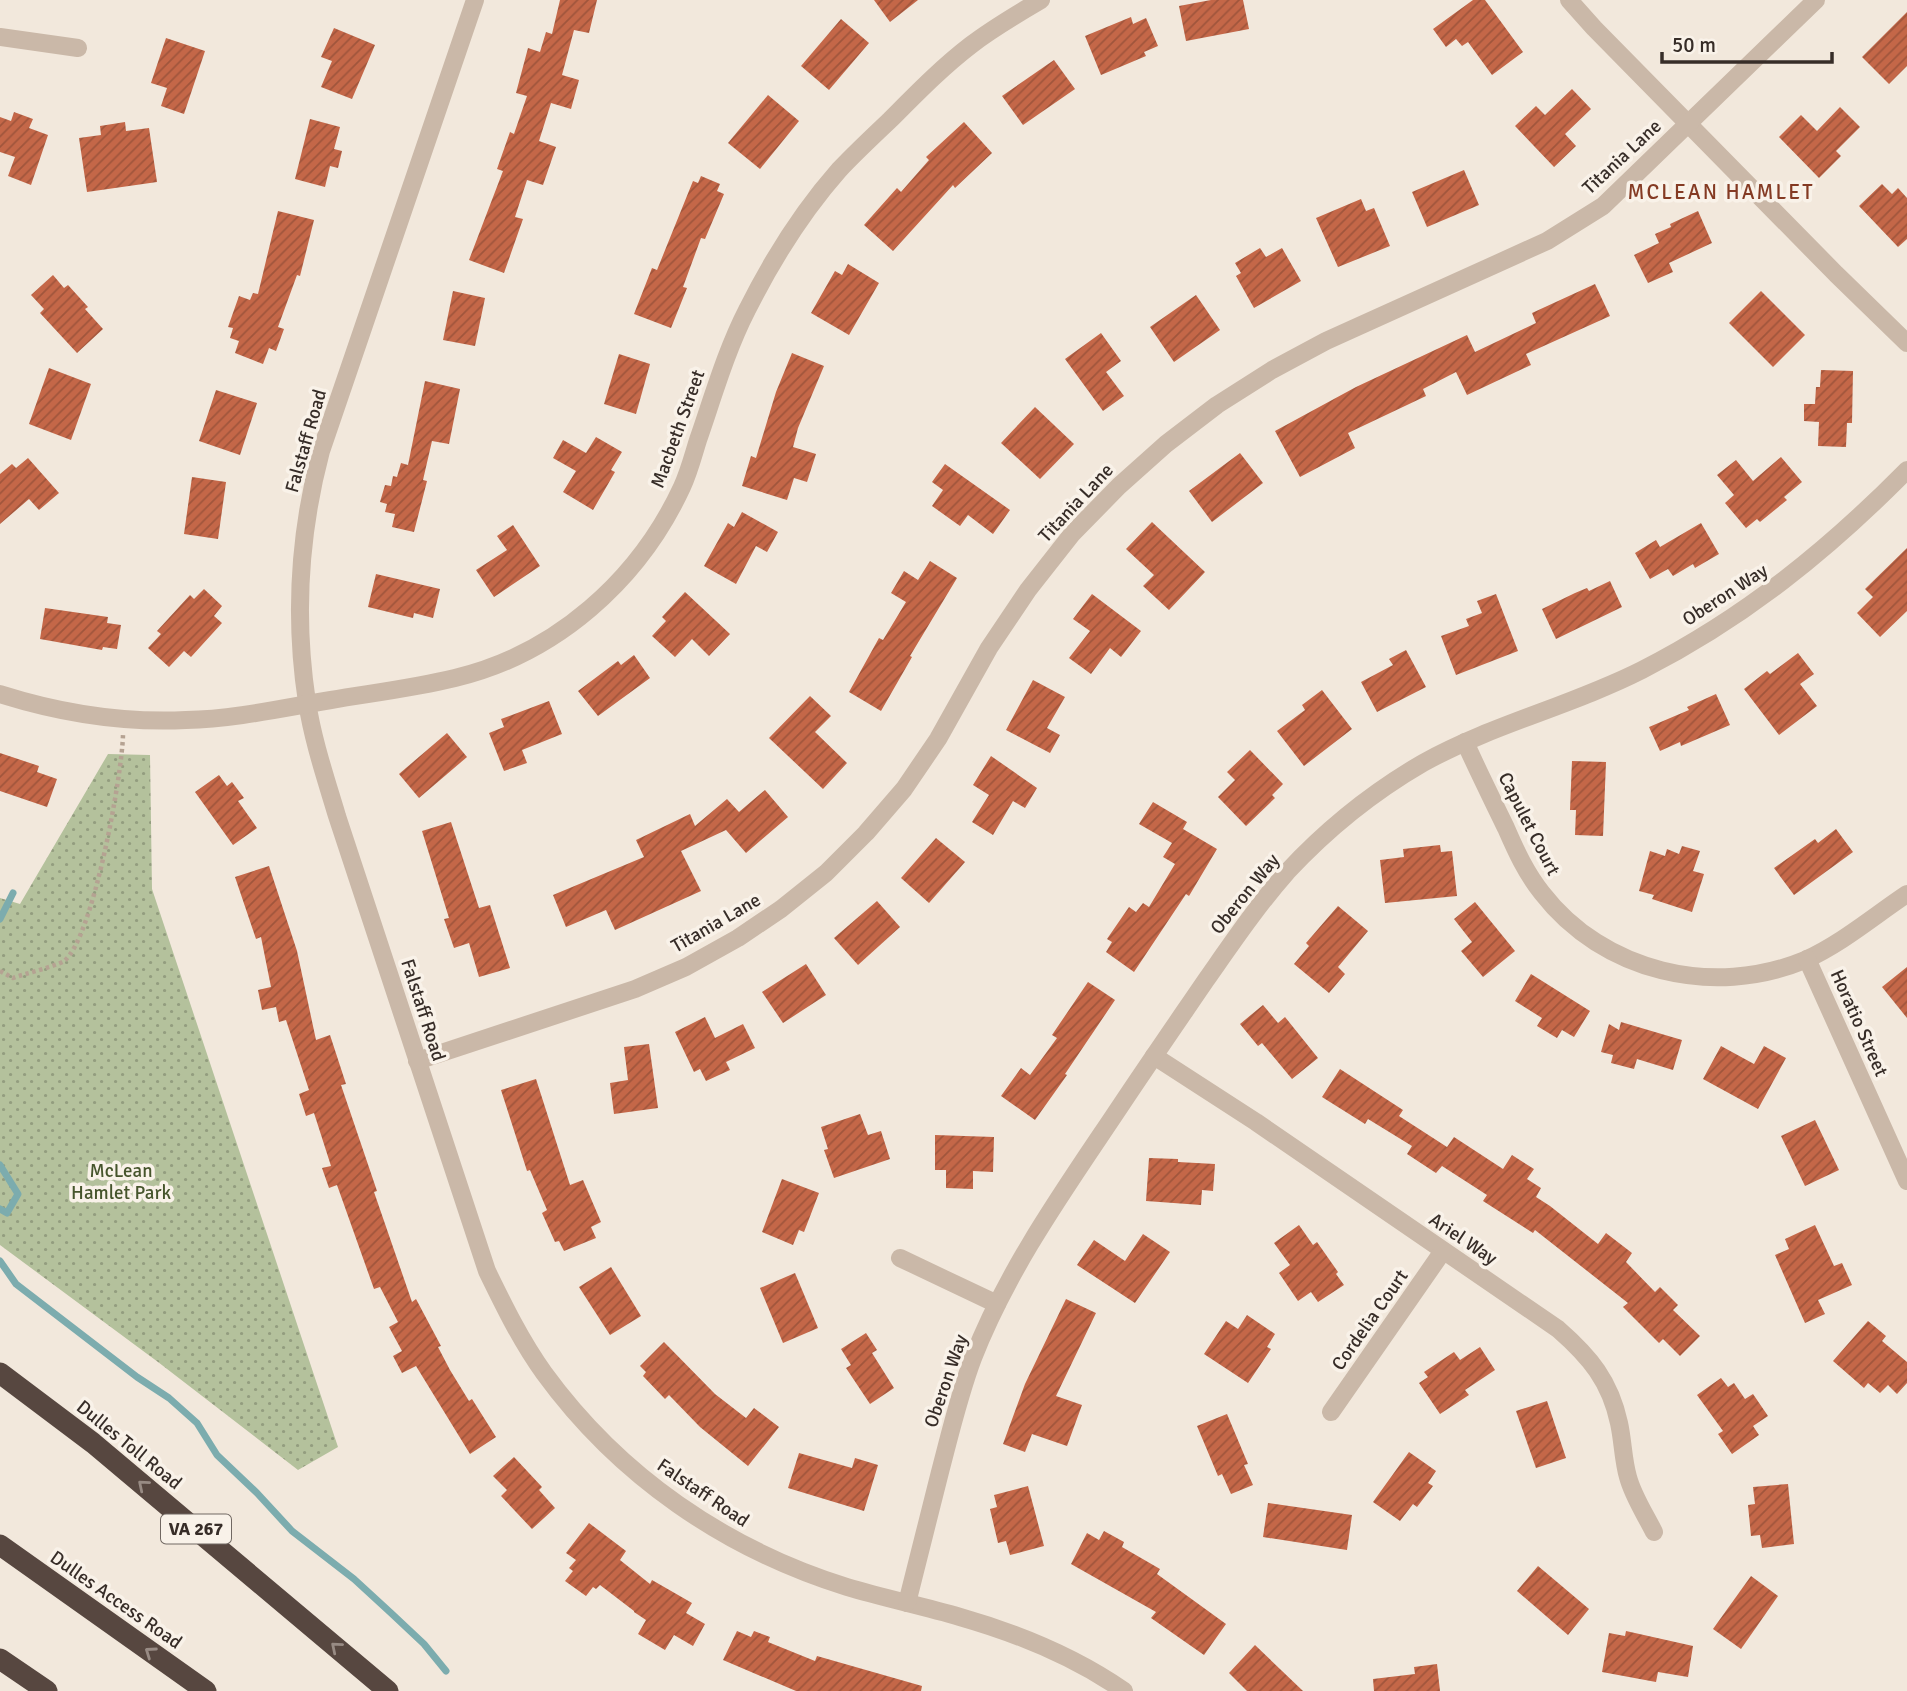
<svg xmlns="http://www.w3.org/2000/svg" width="1907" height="1691" font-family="Signika,sans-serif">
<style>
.park{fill:url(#park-dots)}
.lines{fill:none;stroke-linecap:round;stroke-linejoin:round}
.stream{stroke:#7cacae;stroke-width:7}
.building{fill:url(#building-hatch)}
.path{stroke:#b5a292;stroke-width:4.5;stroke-dasharray:3.5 3.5;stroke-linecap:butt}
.minor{stroke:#cab8a8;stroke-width:18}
.motorway{stroke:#574740;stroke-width:21}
.oneway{stroke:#988b84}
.labels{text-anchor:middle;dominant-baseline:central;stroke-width:7;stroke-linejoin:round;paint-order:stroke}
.shield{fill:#f9f2e9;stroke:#716862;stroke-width:2}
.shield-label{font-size:18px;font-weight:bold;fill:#372d28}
.street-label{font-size:19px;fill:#372d28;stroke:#f9f2e9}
.park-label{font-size:19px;fill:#46552c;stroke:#f9f2e9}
.neighbourhood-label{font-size:21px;letter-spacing:2px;fill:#843a23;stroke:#f9f2e9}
</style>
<defs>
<pattern id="park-dots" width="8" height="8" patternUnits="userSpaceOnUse" patternTransform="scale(1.75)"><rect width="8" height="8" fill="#b4c19c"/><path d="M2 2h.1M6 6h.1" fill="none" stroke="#939d7f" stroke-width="1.8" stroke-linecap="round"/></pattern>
<pattern id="building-hatch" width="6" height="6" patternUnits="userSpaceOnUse" patternTransform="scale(1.75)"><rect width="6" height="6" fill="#c46748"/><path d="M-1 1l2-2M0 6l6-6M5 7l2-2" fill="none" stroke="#a0553c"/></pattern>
</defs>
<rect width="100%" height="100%" fill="#f2e8dc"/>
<polygon class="park" points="108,754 150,755 152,889 338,1447 298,1470 158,1362 0,1245 0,898 20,904"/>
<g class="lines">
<g class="stream">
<polyline points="0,919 13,893"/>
<polyline points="0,1165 18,1194 7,1213 0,1209"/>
<polyline points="0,1261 16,1284 137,1377 169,1398 197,1423 217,1455 257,1493 292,1531 354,1579 391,1613 424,1644 446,1671"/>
</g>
</g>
<g class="building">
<polygon points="560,0 597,0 589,33 574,30 562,75 579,80 571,109 551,103 539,141 556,147 543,185 527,180 515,217 523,219 504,273 469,260 503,171 497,169 510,132 514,134 527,96 516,93 528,48 540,52 546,32 552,34"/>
<polygon points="874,0 918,0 890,22"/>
<polygon points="1211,0 1243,0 1249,29 1186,41 1179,6"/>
<polygon points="1473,0 1485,0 1523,52 1492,75 1468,42 1462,46 1456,39 1446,47 1433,29"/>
<polygon points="1907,12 1907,66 1889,84 1862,57"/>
<polygon points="1131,17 1133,24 1146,18 1158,46 1144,52 1146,56 1101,75 1085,36"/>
<polygon points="841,19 869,43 829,90 801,66"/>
<polygon points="334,28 375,45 352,99 321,87 332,61 321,57"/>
<polygon points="166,38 205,51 184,114 161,106 167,88 151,83"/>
<polygon points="1054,60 1075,89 1023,125 1002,96"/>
<polygon points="1572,89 1591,109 1565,134 1576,146 1554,167 1515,126 1536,106 1545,115"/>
<polygon points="768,95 799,121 760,169 728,143"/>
<polygon points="1840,107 1860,127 1836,151 1841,156 1819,178 1779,137 1801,115 1817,131"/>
<polygon points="14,112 33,119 29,128 48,135 31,185 8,176 15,157 0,152 0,117 11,121"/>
<polygon points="310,119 340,127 334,149 342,151 338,168 330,166 325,187 295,179"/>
<polygon points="125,122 126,131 149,128 157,182 87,192 79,138 101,135 100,126"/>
<polygon points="964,122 992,153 955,188 953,185 893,251 864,225 897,188 901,192 929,160 926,157"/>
<polygon points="1464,170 1479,205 1427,227 1412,192"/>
<polygon points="701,176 720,184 717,191 724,194 705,239 701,238 683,287 687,288 671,328 634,314 652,268 657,270 693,181 698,183"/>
<polygon points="1882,184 1892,194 1898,188 1907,198 1907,239 1898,247 1859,206"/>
<polygon points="1361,199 1366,211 1374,208 1390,246 1338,267 1316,218"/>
<polygon points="278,211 314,220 300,276 297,275 278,327 284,329 276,351 269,348 263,364 235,353 239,341 230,338 233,328 228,327 239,296 250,300 253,293 258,294"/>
<polygon points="1698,211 1712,243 1669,263 1673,272 1648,283 1634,255 1659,243 1655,234 1671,227 1670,224"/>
<polygon points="1260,248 1266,257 1282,248 1301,281 1254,308 1236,276 1241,273 1235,263"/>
<polygon points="848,264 879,283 849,335 811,313 835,271 842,275"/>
<polygon points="53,275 64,288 68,285 88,307 85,309 103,329 77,353 40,313 44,309 31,295"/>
<polygon points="1595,284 1610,316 1526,354 1531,365 1467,395 1456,372 1423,389 1426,396 1348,433 1355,448 1300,477 1275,431 1356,387 1467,335 1475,352 1536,323 1532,313"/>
<polygon points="453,291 485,298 475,346 443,340"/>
<polygon points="1761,291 1805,335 1773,367 1729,323"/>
<polygon points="1196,295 1220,330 1174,362 1150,327"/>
<polygon points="1101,333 1121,361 1106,372 1124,396 1103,411 1065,359"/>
<polygon points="792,353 824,366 798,428 793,447 816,454 807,482 794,478 787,500 742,486 751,456 756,458 776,392"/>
<polygon points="619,354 650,364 636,414 604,404"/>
<polygon points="49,368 91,384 71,440 29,424"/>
<polygon points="1821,370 1853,371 1852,423 1847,423 1846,447 1818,446 1819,422 1804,421 1804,404 1815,404 1816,387 1820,387"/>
<polygon points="425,381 460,389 449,444 432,441 423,480 427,481 414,532 392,527 395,514 385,512 387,504 380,502 385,485 391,486 393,476 397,477 401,463 408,465"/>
<polygon points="216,390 257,403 240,455 199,441"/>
<polygon points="1035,407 1074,444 1040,479 1001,443"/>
<polygon points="596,437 622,452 611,470 615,472 593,510 563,492 576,471 553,458 563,440 586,453"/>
<polygon points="1240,453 1263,483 1212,522 1189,491"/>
<polygon points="1781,457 1802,482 1784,497 1787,500 1760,522 1757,519 1746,528 1725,503 1734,495 1717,475 1736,460 1753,481"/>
<polygon points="28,458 59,493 39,510 29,499 0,524 0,474 12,464 16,468"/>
<polygon points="945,464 1010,510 993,534 968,515 960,526 932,506 943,490 932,482"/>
<polygon points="192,477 226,482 218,539 184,534"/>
<polygon points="742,512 778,532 767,552 756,546 736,584 704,566 728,523 734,527"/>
<polygon points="1152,522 1205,572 1169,610 1143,586 1154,575 1126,549"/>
<polygon points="1701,523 1719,554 1695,568 1693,564 1673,576 1668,569 1650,579 1635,553 1656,540 1660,547"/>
<polygon points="513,525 540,566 494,597 476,570 507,550 497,536"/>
<polygon points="1907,548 1907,611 1880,637 1857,613 1873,597 1865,589"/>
<polygon points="930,561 957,578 910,656 912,657 881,711 849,692 879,638 883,640 906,602 891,593 904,571 918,580"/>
<polygon points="376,574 440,589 433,618 414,613 413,618 368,607"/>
<polygon points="1610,581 1622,607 1556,639 1542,609 1575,593 1587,588 1589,591"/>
<polygon points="204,589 222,606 214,616 222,623 191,657 184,651 169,667 148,648 161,634 157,631 190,595 194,599"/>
<polygon points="685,592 730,634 709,656 692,639 675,657 652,636 666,621 662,617"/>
<polygon points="1092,594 1141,631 1121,657 1110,648 1091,674 1069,658 1090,631 1073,619"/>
<polygon points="1496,594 1518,651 1456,675 1441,636 1469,626 1466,619 1482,613 1477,601"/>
<polygon points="45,608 108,617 107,623 121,625 117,649 103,647 102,650 40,639"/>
<polygon points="1406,650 1426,687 1377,712 1361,682 1393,665 1389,659"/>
<polygon points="1798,653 1814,674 1800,684 1817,706 1779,735 1744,689 1767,671 1770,674"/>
<polygon points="634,655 650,678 598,716 578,691 618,661 621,665"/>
<polygon points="1033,680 1065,697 1047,728 1060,735 1050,753 1006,730"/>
<polygon points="1322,690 1352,729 1304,766 1277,731 1305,710 1302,705"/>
<polygon points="1716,694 1730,725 1681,746 1680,742 1660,751 1649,727 1689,710 1687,707"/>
<polygon points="810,696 831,716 815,732 847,763 823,789 769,738"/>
<polygon points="549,701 562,734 522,750 527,763 504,771 489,733 504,727 501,719"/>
<polygon points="447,733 467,757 419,798 399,774"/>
<polygon points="1250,750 1283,784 1272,795 1275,798 1246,826 1218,797 1235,780 1227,772"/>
<polygon points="0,753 39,766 37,772 57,779 47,807 0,791"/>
<polygon points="991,756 1037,788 1025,808 1013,801 993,835 972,822 989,795 973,785"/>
<polygon points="1572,761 1606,762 1603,836 1575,835 1576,810 1570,810"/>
<polygon points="219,775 227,786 232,782 244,798 238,801 257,828 233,845 195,792"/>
<polygon points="765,790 788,817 746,853 726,830 681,851 701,891 615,930 606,910 566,927 553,895 644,857 636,840 690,814 695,826 727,799 739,812"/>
<polygon points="1153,802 1187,822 1183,829 1217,849 1189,896 1186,894 1134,972 1106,952 1112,942 1107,939 1129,907 1136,912 1143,903 1149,907 1175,864 1163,857 1172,843 1139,824"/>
<polygon points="451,822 479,908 490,905 510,968 479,977 469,943 454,948 444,919 449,918 422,831"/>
<polygon points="1836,829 1853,852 1794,895 1774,868 1815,839 1818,843"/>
<polygon points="936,838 965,862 929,903 901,878"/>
<polygon points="1440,845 1441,852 1452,851 1457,896 1385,903 1380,860 1404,857 1403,849"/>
<polygon points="1682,846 1700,851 1693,871 1704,874 1692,912 1652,899 1654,895 1639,891 1650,851 1665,856 1667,849 1679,854"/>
<polygon points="269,866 297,951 316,1040 330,1035 346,1084 341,1085 377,1191 374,1192 412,1302 416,1299 441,1346 438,1347 450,1370 469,1401 472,1399 496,1437 470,1454 416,1366 402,1373 393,1356 402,1351 389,1327 398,1322 380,1287 374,1289 337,1185 329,1188 322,1168 331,1166 314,1113 306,1116 299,1094 309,1090 286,1020 279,1022 276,1007 262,1010 258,990 271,987 261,937 256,939 235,877"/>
<polygon points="877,901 900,927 858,965 834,938"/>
<polygon points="1475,902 1515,951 1483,977 1461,951 1472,942 1454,919"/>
<polygon points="1338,906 1368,931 1338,967 1345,974 1329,993 1294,964 1309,946 1306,943"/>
<polygon points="806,964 826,995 783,1023 762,992"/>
<polygon points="1907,967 1907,1018 1882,987"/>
<polygon points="1531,974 1590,1011 1574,1037 1562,1030 1557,1038 1537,1026 1542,1018 1515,1001"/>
<polygon points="1088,982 1115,1000 1065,1074 1067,1075 1035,1120 1001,1096 1021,1068 1030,1075 1057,1038 1052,1035"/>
<polygon points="1263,1005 1278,1023 1285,1017 1318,1058 1292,1079 1262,1043 1258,1046 1240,1024"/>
<polygon points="705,1017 715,1038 743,1024 755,1048 726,1062 730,1070 706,1081 700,1069 694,1072 675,1032"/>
<polygon points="1621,1022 1682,1040 1673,1070 1637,1059 1634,1069 1611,1063 1613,1055 1601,1052 1609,1024 1619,1030"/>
<polygon points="649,1044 658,1108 614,1114 610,1083 628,1080 624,1047"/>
<polygon points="1721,1046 1754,1064 1764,1046 1786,1058 1758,1109 1703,1079"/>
<polygon points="1340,1069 1403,1110 1399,1116 1447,1147 1454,1137 1503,1169 1512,1155 1534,1169 1527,1179 1541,1188 1536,1197 1550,1206 1598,1244 1606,1233 1632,1253 1626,1262 1655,1292 1660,1287 1678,1305 1673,1310 1700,1336 1680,1356 1663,1339 1659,1343 1623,1307 1628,1303 1535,1230 1533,1233 1483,1201 1487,1195 1442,1166 1436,1173 1407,1154 1412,1146 1368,1119 1365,1124 1322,1097"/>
<polygon points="536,1079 570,1185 583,1180 601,1222 591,1227 596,1238 564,1251 559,1241 555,1242 542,1213 547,1210 530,1170 527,1171 501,1090"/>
<polygon points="860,1114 868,1135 881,1131 890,1159 834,1178 824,1150 828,1149 821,1127"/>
<polygon points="1815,1120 1839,1170 1805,1186 1781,1136"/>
<polygon points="935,1135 994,1137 993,1172 973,1171 973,1189 946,1188 946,1170 935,1170"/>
<polygon points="1149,1158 1178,1159 1178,1162 1215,1164 1213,1191 1202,1190 1201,1205 1146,1201"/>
<polygon points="782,1179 819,1193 804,1232 799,1230 793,1245 762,1232"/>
<polygon points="1299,1225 1313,1245 1317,1242 1338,1272 1336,1274 1344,1285 1318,1302 1311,1292 1298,1301 1279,1273 1290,1265 1274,1243"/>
<polygon points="1815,1225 1834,1266 1842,1263 1852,1285 1818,1300 1825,1314 1805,1323 1775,1255 1789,1249 1785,1239"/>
<polygon points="1143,1234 1170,1252 1135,1303 1077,1265 1094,1240 1125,1261"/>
<polygon points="611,1267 641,1316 610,1335 579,1287"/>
<polygon points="795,1273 818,1328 783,1343 760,1288"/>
<polygon points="1066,1299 1096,1313 1056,1396 1082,1405 1067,1446 1032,1434 1025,1452 1003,1444 1025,1384"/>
<polygon points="1247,1315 1275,1334 1267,1347 1271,1349 1248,1383 1204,1354 1226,1321 1238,1329"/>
<polygon points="1868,1321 1886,1336 1882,1341 1907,1362 1907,1383 1897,1394 1888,1385 1880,1393 1868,1383 1864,1388 1833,1361"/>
<polygon points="866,1333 877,1350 872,1353 894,1388 870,1404 846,1368 851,1365 841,1349"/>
<polygon points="664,1342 715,1394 746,1418 754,1408 779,1427 748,1466 700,1427 669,1395 665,1399 643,1376 646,1372 640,1366"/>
<polygon points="1480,1347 1495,1370 1465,1390 1469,1395 1440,1414 1419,1383 1428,1377 1424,1372 1454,1352 1460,1360"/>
<polygon points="1721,1378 1728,1387 1734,1383 1745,1399 1753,1394 1768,1416 1753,1426 1759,1435 1732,1454 1718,1434 1723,1431 1697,1395"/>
<polygon points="1547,1401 1566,1458 1536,1468 1516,1411"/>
<polygon points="1227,1414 1248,1464 1244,1465 1253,1485 1231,1494 1222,1474 1218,1476 1197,1426"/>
<polygon points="1409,1452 1436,1471 1428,1483 1433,1486 1417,1507 1413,1504 1400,1521 1373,1502"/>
<polygon points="799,1453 852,1468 855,1458 878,1465 864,1511 788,1488"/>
<polygon points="514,1457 542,1487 539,1490 555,1508 532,1529 501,1496 507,1490 493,1476"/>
<polygon points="1788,1484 1794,1544 1762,1548 1760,1535 1751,1536 1748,1505 1755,1504 1753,1487"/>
<polygon points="1028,1486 1044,1546 1010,1555 1006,1541 998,1543 990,1509 997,1507 994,1495"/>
<polygon points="1268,1503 1352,1515 1347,1550 1263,1537"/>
<polygon points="589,1523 626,1551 620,1560 650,1584 652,1580 692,1603 686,1613 705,1624 693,1646 674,1635 665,1650 638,1634 646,1620 634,1612 634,1611 600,1585 596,1589 593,1587 586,1596 565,1581 573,1571 569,1568 576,1560 566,1553"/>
<polygon points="1104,1531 1124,1542 1122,1547 1160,1569 1157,1574 1226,1624 1204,1655 1151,1618 1156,1612 1071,1564 1087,1533 1099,1540"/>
<polygon points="1538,1566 1589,1609 1568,1635 1517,1591"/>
<polygon points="1751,1576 1778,1596 1741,1649 1713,1629"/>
<polygon points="737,1631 751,1637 754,1631 770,1637 768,1642 815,1661 817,1656 922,1686 921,1691 796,1691 723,1660"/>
<polygon points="1626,1631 1693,1646 1688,1677 1658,1672 1656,1682 1602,1672 1609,1633 1625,1636"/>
<polygon points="1255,1645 1303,1691 1247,1691 1229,1673"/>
<polygon points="1437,1664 1440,1691 1374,1691 1373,1679 1415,1674 1414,1667"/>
</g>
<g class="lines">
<path class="path" d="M0,971L13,978C23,974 57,966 64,961C93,939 122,775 123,735"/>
<g class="minor">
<path d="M475,0L321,451C299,534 294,617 307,702C313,741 326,779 337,816L487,1271C504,1306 521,1341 544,1373C619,1476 725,1549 847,1587C884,1598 922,1606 960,1617C1016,1633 1075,1657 1124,1691"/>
<polyline points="1569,0 1594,28 1836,274 1907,343"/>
<polyline points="0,37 78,48"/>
<path d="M0,694C60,713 123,723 186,720C234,719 283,708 331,700C372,693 414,688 455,678C556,654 639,580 682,487C689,472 693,456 698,440C713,397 726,351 747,310C772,260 802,212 839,170C855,153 872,137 889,121C915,95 941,68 971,45C993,28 1017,14 1041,0"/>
<path d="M1465,742C1478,771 1492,799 1506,828C1516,851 1526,873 1542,893C1603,972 1713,998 1805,960C1841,944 1874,916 1907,894"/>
<polyline points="1807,959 1907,1181"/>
<path d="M1154,1056L1256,1122L1558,1329C1590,1357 1610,1381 1619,1423C1623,1441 1623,1460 1628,1477C1633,1496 1645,1514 1654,1532"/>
<polyline points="417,1061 635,989 686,967 738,938 781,909 826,873 866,833 904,789 938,739 989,648 1028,590 1072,534 1119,486 1166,444 1217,405 1272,370 1326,341 1547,241 1603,206 1816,0"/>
<polyline points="900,1258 997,1304"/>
<polyline points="1331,1412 1443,1251"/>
<path d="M907,1603C918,1559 929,1516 940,1472C950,1434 959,1395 973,1358C1009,1266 1067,1186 1121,1105C1149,1063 1178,1021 1206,980C1232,943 1257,906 1287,872C1326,830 1373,792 1423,763C1493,724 1571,706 1642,670C1744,618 1827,551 1907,470"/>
</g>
<g class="motorway">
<polyline points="0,1373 93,1443 388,1691"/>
<polyline points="0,1545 206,1691"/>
<polyline points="0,1659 47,1691"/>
</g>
</g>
<defs><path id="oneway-chevron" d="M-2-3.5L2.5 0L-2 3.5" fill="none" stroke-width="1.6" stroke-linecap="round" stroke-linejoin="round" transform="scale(1.75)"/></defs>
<g class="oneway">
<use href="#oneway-chevron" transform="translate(143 1485) rotate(-140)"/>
<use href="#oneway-chevron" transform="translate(336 1647) rotate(-140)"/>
<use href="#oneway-chevron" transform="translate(150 1652) rotate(-145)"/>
</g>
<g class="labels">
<rect class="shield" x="161" y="1514.5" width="70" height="29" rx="5"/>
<g class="shield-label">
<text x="196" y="1529">VA 267</text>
</g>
<g class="street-label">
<text transform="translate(1622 157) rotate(-43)">Titania Lane</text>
<text transform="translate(678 429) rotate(-70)">Macbeth Street</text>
<text transform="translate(306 441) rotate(-74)">Falstaff Road</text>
<text transform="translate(1076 503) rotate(-47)">Titania Lane</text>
<text transform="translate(1725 595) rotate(-33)">Oberon Way</text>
<text transform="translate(1529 824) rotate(63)">Capulet Court</text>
<text transform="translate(1245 894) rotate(-51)">Oberon Way</text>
<text transform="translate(716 923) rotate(-30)">Titania Lane</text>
<text transform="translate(423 1010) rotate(72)">Falstaff Road</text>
<text transform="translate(1859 1023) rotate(66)">Horatio Street</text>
<text transform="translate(1463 1239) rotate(34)">Ariel Way</text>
<text transform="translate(1370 1320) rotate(-55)">Cordelia Court</text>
<text transform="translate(946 1381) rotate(-71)">Oberon Way</text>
<text transform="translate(129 1445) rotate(39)">Dulles Toll Road</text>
<text transform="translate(703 1493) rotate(34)">Falstaff Road</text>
<text transform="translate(116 1600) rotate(35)">Dulles Access Road</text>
</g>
<g class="park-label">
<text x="121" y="1171">McLean<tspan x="121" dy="22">Hamlet Park</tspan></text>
</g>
<g class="neighbourhood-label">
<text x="1721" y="192">MCLEAN HAMLET</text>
</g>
</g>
<path d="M1662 52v10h170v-10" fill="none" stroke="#372d28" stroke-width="3.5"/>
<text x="1672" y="52" font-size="21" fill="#372d28" stroke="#f9f2e9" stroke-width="5" paint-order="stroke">50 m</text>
</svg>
